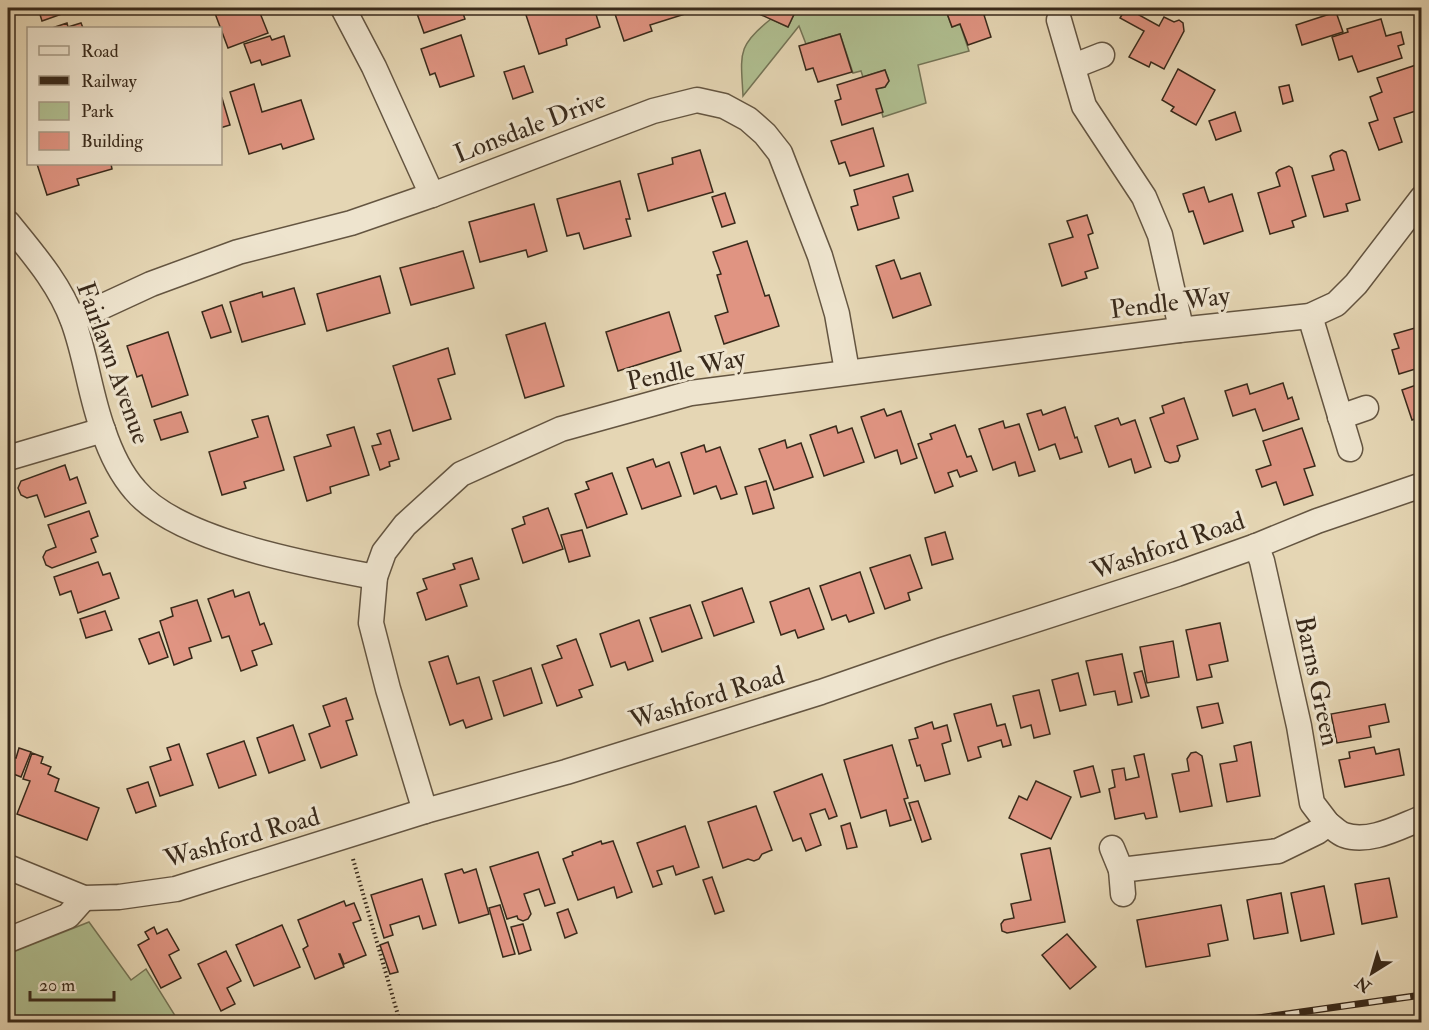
<svg xmlns="http://www.w3.org/2000/svg" width="1429" height="1030" font-family="'IM FELL Double Pica',serif">
<style>
.green{fill:#b0bf91;stroke:#747456;stroke-width:1.5}
.building{fill:#e09482;stroke:#392a1b;stroke-width:1.5}
.lines{fill:none;stroke-linecap:round;stroke-linejoin:round}
.street-casing{stroke:#645541;stroke-width:27}
.path{stroke:#392a1b;stroke-width:4;stroke-dasharray:1.5 3;stroke-linecap:butt}
.street{stroke:#eee4ce;stroke-width:24}
.rail-casing{stroke:#392a1b;stroke-width:7}
.rail{stroke:#eee4ce;stroke-width:4.5;stroke-dasharray:14;stroke-linecap:butt}
.labels{text-anchor:middle;dominant-baseline:central;stroke-width:6;stroke-linejoin:round;paint-order:stroke}
.street-label{font-size:26px;fill:#392a1b;stroke:#eee4ce}
</style>
<rect width="100%" height="100%" fill="#e5d6b4"/>
<filter id="stains"><feTurbulence type="fractalNoise" baseFrequency=".00333" numOctaves="4"/><feColorMatrix values="0 0 0 0 .2 0 0 0 0 .09 0 0 0 0 .02 0 0 0 .5 -.17"/></filter>
<radialGradient id="worn" r=".72"><stop offset=".6" stop-color="#630" stop-opacity="0"/><stop offset="1" stop-color="#630" stop-opacity=".3"/></radialGradient>
<g class="green">
<path d="M797,8H945L952,27L960,24L969,51L918,65L926,103L883,117L876,89L885,87L889,81L885,70L863,77L861,71L853,73L840,34L806,44L799,26L743,96C741,55 736,46 771,19L788,27Z"/>
<polygon points="89,922 131,980 146,969 179,1022 8,1022 8,954"/>
</g>
<g class="building">
<polygon points="38,8 75,8 76,9 42,21"/>
<polygon points="213,8 258,8 268,33 228,48"/>
<polygon points="415,8 461,8 465,19 424,33"/>
<polygon points="539,8 594,8 600,27 566,39 567,45 539,54 525,12"/>
<polygon points="613,8 683,8 685,14 650,25 652,31 624,41"/>
<polygon points="759,8 797,8 788,27 757,13"/>
<polygon points="945,8 998,8 999,9 984,15 991,37 968,45 960,24 952,27"/>
<polygon points="1126,8 1143,8 1139,15 1159,26 1164,17 1174,22 1179,20 1183,23 1184,31 1164,69 1151,62 1149,67 1129,57 1144,31 1120,18"/>
<polygon points="1336,12 1343,32 1302,45 1296,25"/>
<polygon points="1381,19 1386,36 1401,32 1404,44 1398,46 1402,58 1358,72 1352,56 1339,60 1332,37 1348,32 1347,29"/>
<polygon points="67,23 68,27 81,23 83,28 52,28"/>
<polygon points="840,34 852,72 818,82 813,68 806,70 799,46"/>
<polygon points="461,35 474,76 440,87 435,73 430,75 421,49"/>
<polygon points="270,36 272,40 284,36 290,56 262,65 260,60 251,63 244,44"/>
<polygon points="1416,65 1422,81 1422,109 1394,118 1402,142 1379,150 1369,123 1378,120 1370,97 1382,92 1377,78"/>
<polygon points="524,66 533,92 513,99 504,72"/>
<polygon points="1178,69 1215,90 1196,125 1171,111 1174,107 1162,100"/>
<polygon points="885,70 889,81 885,87 876,89 883,112 842,125 835,101 841,99 837,85"/>
<polygon points="254,84 262,112 301,100 314,139 283,149 281,144 249,154 230,92"/>
<polygon points="1289,85 1293,101 1283,104 1279,87"/>
<polygon points="222,98 230,125 220,128 220,99"/>
<polygon points="1235,112 1241,131 1216,140 1209,121"/>
<polygon points="873,128 884,166 850,176 845,162 839,164 831,141"/>
<polygon points="700,150 713,192 648,211 638,174 673,164 672,158"/>
<polygon points="1342,150 1346,152 1360,200 1346,204 1348,211 1324,217 1312,176 1334,170 1330,156 1333,153"/>
<polygon points="37,164 111,164 112,169 77,179 79,185 47,195"/>
<polygon points="1289,166 1292,168 1306,216 1292,221 1294,227 1270,234 1258,193 1280,186 1276,173 1279,170"/>
<polygon points="908,174 913,191 893,197 899,218 858,230 851,207 858,205 854,190"/>
<polygon points="620,181 630,219 626,219 631,236 584,249 579,233 567,236 557,199"/>
<polygon points="1204,187 1209,202 1232,194 1243,231 1204,244 1193,211 1189,212 1183,194"/>
<polygon points="725,193 735,223 722,227 712,197"/>
<polygon points="534,204 547,251 528,257 526,250 480,262 469,222"/>
<polygon points="1087,215 1093,233 1088,235 1098,268 1085,272 1087,278 1062,286 1049,244 1073,237 1067,221"/>
<polygon points="747,241 765,296 769,295 779,326 724,344 715,316 728,312 717,275 721,274 713,252"/>
<polygon points="463,251 474,288 411,305 400,268"/>
<polygon points="894,260 901,279 920,273 931,305 893,318 876,266"/>
<polygon points="380,276 390,313 327,331 317,294"/>
<polygon points="294,288 305,324 242,342 230,302 262,292 263,297"/>
<polygon points="222,305 231,332 211,338 202,312"/>
<polygon points="669,312 681,351 618,371 606,332"/>
<polygon points="545,323 564,386 525,398 506,335"/>
<polygon points="1422,326 1422,367 1399,374 1392,350 1399,348 1394,334"/>
<polygon points="168,332 188,395 152,407 142,375 137,377 127,346"/>
<polygon points="448,348 455,374 438,379 451,419 413,431 393,366"/>
<polygon points="1283,383 1288,399 1292,397 1299,419 1263,431 1255,409 1233,416 1225,391 1247,384 1250,394"/>
<polygon points="1422,383 1422,423 1420,417 1412,420 1402,390"/>
<polygon points="1184,398 1198,439 1177,446 1180,456 1178,461 1170,463 1165,461 1150,418 1164,413 1162,406"/>
<polygon points="1065,407 1075,438 1077,437 1082,452 1060,459 1055,444 1039,450 1027,414 1041,410 1043,415"/>
<polygon points="884,409 887,416 901,411 917,458 901,464 897,450 875,458 861,417"/>
<polygon points="181,412 188,432 161,440 154,420"/>
<polygon points="268,416 284,470 244,482 246,488 222,495 209,452 258,437 252,420"/>
<polygon points="1118,418 1121,425 1135,420 1151,467 1135,473 1131,459 1109,467 1095,426"/>
<polygon points="1003,421 1005,428 1019,424 1035,471 1019,476 1015,462 993,470 979,429"/>
<polygon points="955,425 967,457 971,456 977,471 960,477 957,470 948,473 953,486 935,493 918,444 932,439 930,434"/>
<polygon points="836,426 838,433 852,428 864,462 824,476 810,435"/>
<polygon points="354,427 369,475 330,487 331,493 307,501 294,457 331,446 327,435"/>
<polygon points="1302,428 1315,466 1304,469 1313,495 1284,505 1276,482 1262,487 1256,470 1271,465 1263,441"/>
<polygon points="390,430 399,459 389,462 390,466 380,470 372,446 381,444 377,434"/>
<polygon points="785,440 787,448 801,443 813,477 774,490 759,449"/>
<polygon points="704,445 706,452 720,447 737,494 721,499 716,486 694,494 681,453"/>
<polygon points="653,459 656,467 669,462 681,496 642,509 627,468"/>
<polygon points="65,465 70,480 77,477 86,503 45,517 37,495 27,498 21,495 18,488 21,481"/>
<polygon points="612,473 627,514 587,528 575,494 589,489 586,482"/>
<polygon points="766,481 774,508 753,514 745,487"/>
<polygon points="548,508 563,549 523,563 512,529 525,524 523,517"/>
<polygon points="89,511 98,536 91,539 96,552 52,568 46,565 43,557 46,551 56,547 48,525"/>
<polygon points="582,530 590,556 569,562 561,535"/>
<polygon points="945,532 953,559 932,565 925,538"/>
<polygon points="910,555 922,588 908,593 910,600 885,609 870,568"/>
<polygon points="472,558 479,579 460,585 467,606 426,620 417,593 427,589 423,579 455,569 453,564"/>
<polygon points="98,562 103,575 110,573 119,598 78,613 71,591 60,595 54,577"/>
<polygon points="860,572 874,613 849,622 846,615 832,620 820,586"/>
<polygon points="742,588 754,622 714,636 702,602"/>
<polygon points="809,588 824,629 798,638 795,630 781,635 770,602"/>
<polygon points="233,590 235,597 249,592 260,625 264,623 272,644 252,651 257,665 241,671 229,636 222,638 208,599"/>
<polygon points="197,600 211,641 189,648 192,658 174,665 160,621 173,616 171,608"/>
<polygon points="690,605 702,638 662,652 650,618"/>
<polygon points="105,611 112,630 86,638 80,619"/>
<polygon points="639,620 653,661 628,670 625,662 611,667 600,634"/>
<polygon points="1220,623 1228,661 1209,665 1212,677 1197,680 1186,630"/>
<polygon points="159,632 168,657 149,664 139,639"/>
<polygon points="576,639 593,685 579,690 582,697 557,706 542,665 562,658 557,646"/>
<polygon points="1173,641 1179,677 1147,683 1140,647"/>
<polygon points="1122,654 1132,702 1118,705 1115,691 1094,695 1086,661"/>
<polygon points="448,656 457,684 479,677 492,719 466,728 463,720 450,725 429,662"/>
<polygon points="531,668 542,703 504,716 493,681"/>
<polygon points="1142,671 1149,696 1141,698 1134,673"/>
<polygon points="1078,673 1086,705 1060,711 1052,680"/>
<polygon points="1039,690 1050,734 1034,738 1031,725 1021,728 1013,696"/>
<polygon points="346,698 353,719 346,721 357,755 321,768 309,734 330,726 323,706"/>
<polygon points="1218,703 1223,723 1202,728 1197,707"/>
<polygon points="991,704 997,726 1005,724 1011,745 1003,747 1001,740 978,747 981,757 968,761 954,714"/>
<polygon points="1385,704 1389,722 1369,726 1371,737 1337,743 1331,714"/>
<polygon points="932,722 934,729 947,725 951,741 942,744 950,774 925,781 920,765 917,766 909,740 918,738 915,728"/>
<polygon points="293,725 305,760 269,773 257,738"/>
<polygon points="244,741 256,775 219,788 207,754"/>
<polygon points="1251,742 1260,796 1227,802 1220,764 1237,761 1234,746"/>
<polygon points="179,744 193,785 160,796 150,767 171,760 167,748"/>
<polygon points="892,745 908,798 904,799 911,820 890,826 886,810 861,818 844,760"/>
<polygon points="1374,747 1376,754 1399,749 1404,775 1345,787 1339,760 1350,758 1349,752"/>
<polygon points="19,748 31,752 21,777 11,773 8,783 8,755 16,758"/>
<polygon points="1196,752 1202,756 1212,806 1180,812 1172,774 1189,771 1187,759 1191,753"/>
<polygon points="32,753 43,757 41,763 51,767 48,774 59,779 55,791 99,808 87,840 17,814 30,781 23,779"/>
<polygon points="1144,754 1157,817 1146,819 1144,813 1115,819 1109,789 1115,787 1112,770 1124,768 1126,780 1139,777 1134,756"/>
<polygon points="1093,766 1100,792 1081,797 1074,771"/>
<polygon points="822,774 837,816 829,819 825,809 810,814 821,845 806,851 801,838 793,841 774,792"/>
<polygon points="1036,781 1071,797 1051,839 1009,818 1019,796 1027,800"/>
<polygon points="148,782 156,806 136,813 127,789"/>
<polygon points="918,801 931,839 922,842 909,803"/>
<polygon points="756,806 772,850 762,854 759,859 754,861 748,859 723,868 708,822"/>
<polygon points="850,823 857,847 847,849 841,826"/>
<polygon points="685,826 699,867 676,875 673,866 657,871 662,884 653,887 637,843"/>
<polygon points="601,841 602,844 613,841 632,892 617,898 614,887 578,900 563,859 573,855 572,852"/>
<polygon points="1050,848 1065,922 1007,933 1002,931 1001,924 1004,920 1014,918 1011,904 1031,900 1021,854"/>
<polygon points="538,852 555,903 545,906 539,889 524,894 531,914 528,919 523,921 518,919 517,916 507,919 490,867"/>
<polygon points="462,869 464,873 476,869 489,914 459,923 445,874"/>
<polygon points="712,877 724,911 715,914 703,880"/>
<polygon points="1389,878 1397,917 1362,924 1355,884"/>
<polygon points="422,879 436,925 423,929 419,916 390,925 393,935 384,938 371,895"/>
<polygon points="1324,886 1334,934 1301,941 1291,893"/>
<polygon points="1281,893 1288,933 1254,939 1247,900"/>
<polygon points="344,901 346,906 354,903 361,920 353,923 366,955 344,964 340,954 339,954 344,967 315,979 303,949 308,946 298,920"/>
<polygon points="500,905 515,954 503,957 489,908"/>
<polygon points="1221,905 1228,940 1208,944 1210,956 1146,967 1137,920"/>
<polygon points="568,909 577,933 565,938 557,913"/>
<polygon points="523,924 531,950 519,954 511,927"/>
<polygon points="282,925 300,967 254,986 236,945"/>
<polygon points="154,927 157,934 167,929 179,950 169,955 181,978 161,988 138,945 149,939 145,932"/>
<polygon points="1067,934 1096,967 1070,989 1042,955"/>
<polygon points="388,942 398,972 390,974 380,945"/>
<polygon points="226,951 241,981 227,988 235,1004 221,1011 198,964"/>
</g>
<g class="lines">
<g class="street-casing">
<g id="street">
<polyline points="343,8 374,67 432,195"/>
<polyline points="1059,20 1084,106 1144,197 1160,235 1179,319 1179,330"/>
<polyline points="1074,66 1102,55"/>
<path d="M8,223C33,254 59,283 73,321C86,356 90,395 103,430C110,451 121,474 135,490C177,541 311,565 375,577"/>
<polyline points="1310,316 1350,449"/>
<polyline points="73,320 151,284 238,252 351,223 432,195 653,111 697,100 724,106 748,119 765,134 780,153 820,256 837,314 847,371"/>
<polyline points="1340,417 1366,408"/>
<polyline points="8,458 103,430"/>
<polyline points="1256,546 1262,561 1299,726 1312,803 1328,824"/>
<polyline points="425,811 388,689 371,623 375,577 384,552 405,525 461,474 561,429 691,393 1179,330 1310,316 1336,304 1356,284 1422,198"/>
<polyline points="1112,848 1121,870"/>
<polyline points="8,867 84,898 119,897 176,889 425,811 566,772 821,692 942,650 1177,574 1256,546 1317,521 1422,485"/>
<path d="M1123,894L1121,870L1278,851L1317,832L1328,824C1333,827 1338,833 1344,835C1369,844 1399,827 1422,818"/>
<polyline points="8,940 68,916 84,898"/>
</g>
</g>
<polyline class="path" points="353,859 400,1022"/>
<use href="#street" class="street"/>
<g class="rail-casing">
<polyline id="rail" points="1230,1022 1422,995"/>
</g>
<use href="#rail" class="rail"/>
</g>
<g class="labels">
<g class="street-label">
<text transform="translate(530 127) rotate(-21)">Lonsdale Drive</text>
<text transform="translate(1170 303) rotate(-7)">Pendle Way</text>
<text transform="translate(113 363) rotate(70)">Fairlawn Avenue</text>
<text transform="translate(686 370) rotate(-12)">Pendle Way</text>
<text transform="translate(1168 546) rotate(-19)">Washford Road</text>
<text transform="translate(1317 681) rotate(78)">Barns Green</text>
<text transform="translate(707 698) rotate(-17)">Washford Road</text>
<text transform="translate(242 838) rotate(-16)">Washford Road</text>
</g>
</g>
<rect width="1429" height="1030" fill="none" stroke="#e5d6b4" stroke-width="30"/>
<rect x="9" y="9" width="1411" height="1012" fill="none" stroke="#392a1b" stroke-width="3"/>
<rect x="15" y="15" width="1399" height="1000" fill="none" stroke="#392a1b" stroke-width="1.5"/>
<rect x="27" y="27" width="195" height="138" fill="#eee4ce" stroke="#a69a86" stroke-width="1.5"/>
<rect x="39" y="46" width="30" height="9" fill="#eee4ce" stroke="#a69a86" stroke-width="1.5"/>
<text x="81" y="57" font-size="18" fill="#392a1b">Road</text>
<rect x="39" y="76" width="30" height="9" fill="#392a1b" stroke="#a69a86" stroke-width="1.5"/>
<text x="81" y="87" font-size="18" fill="#392a1b">Railway</text>
<rect x="39" y="102" width="30" height="18" fill="#b0bf91" stroke="#a69a86" stroke-width="1.5"/>
<text x="81" y="117" font-size="18" fill="#392a1b">Park</text>
<rect x="39" y="132" width="30" height="18" fill="#e09482" stroke="#a69a86" stroke-width="1.5"/>
<text x="81" y="147" font-size="18" fill="#392a1b">Building</text>
<g transform="translate(1372 973) rotate(217)" stroke="#eee4ce" stroke-width="4.5" paint-order="stroke">
<path d="M0-4.5L10 22L0 15L-10 22Z" fill="#392a1b"/>
<text y="-9" font-size="16" font-weight="bold" text-anchor="middle" fill="#392a1b">N</text>
</g>
<path d="M30 991v9h84v-9" fill="none" stroke="#392a1b" stroke-width="3"/>
<text x="39" y="991" font-size="18" fill="#392a1b" stroke="#eee4ce" stroke-width="4.5" paint-order="stroke">20 m</text>
<rect width="100%" height="100%" filter="url(#stains)"/>
<rect width="100%" height="100%" fill="url(#worn)"/>
</svg>
